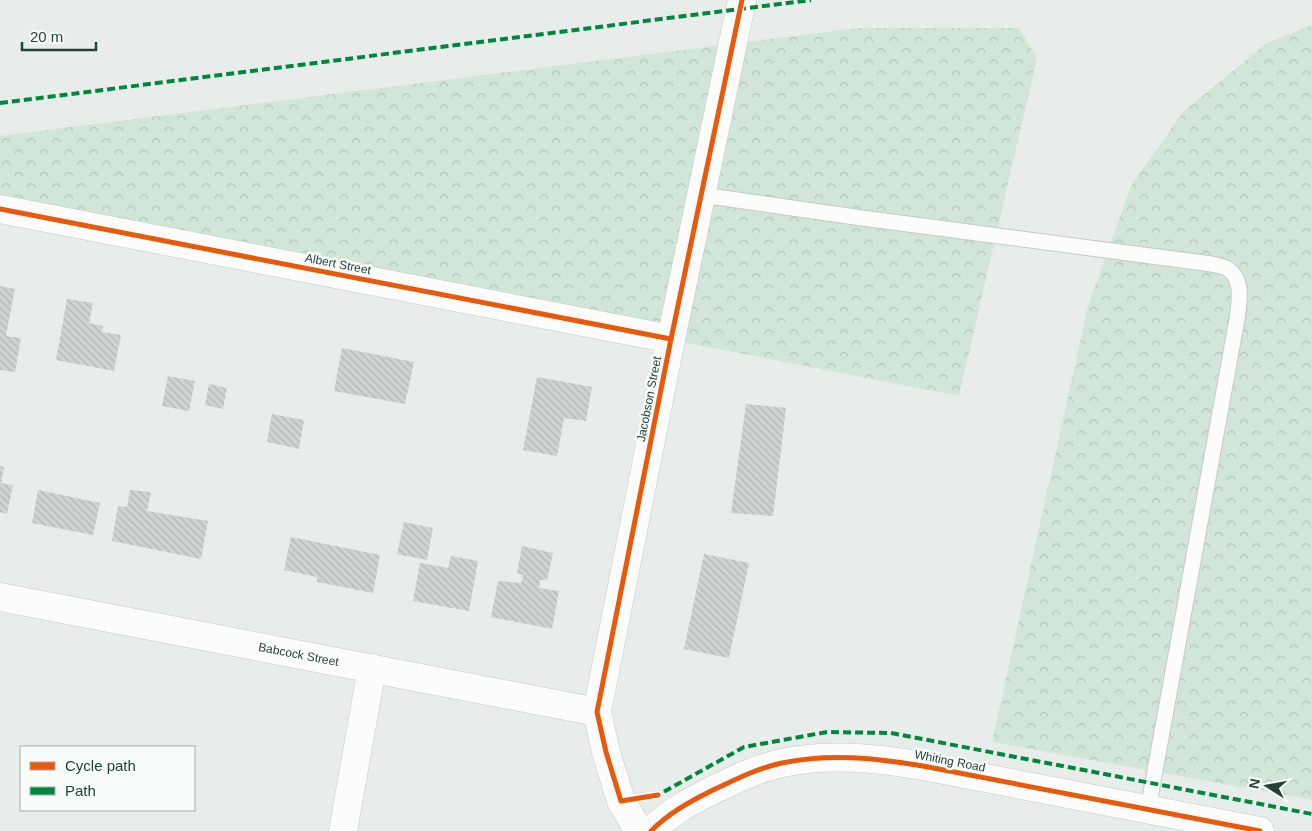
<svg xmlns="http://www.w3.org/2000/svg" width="1312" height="831" font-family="Helvetica,sans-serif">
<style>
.forest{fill:url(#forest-crowns)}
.building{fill:url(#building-back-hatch)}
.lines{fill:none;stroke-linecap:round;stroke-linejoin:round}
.lane-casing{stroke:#c5cac8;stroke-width:17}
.street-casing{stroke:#c5cac8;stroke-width:29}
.lane{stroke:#fcfcfc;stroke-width:15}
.street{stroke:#fcfcfc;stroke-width:28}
.quiet{stroke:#00873e;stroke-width:4;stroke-dasharray:8 4;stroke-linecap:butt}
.cycleway-casing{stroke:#f7fbf9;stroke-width:8}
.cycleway{stroke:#e8590c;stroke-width:5}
.labels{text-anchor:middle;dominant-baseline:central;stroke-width:5;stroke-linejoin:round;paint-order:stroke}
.street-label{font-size:12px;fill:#24423a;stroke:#f7fbf9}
</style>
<defs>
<pattern id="forest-crowns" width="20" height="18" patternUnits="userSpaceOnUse" patternTransform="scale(1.25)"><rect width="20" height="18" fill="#d1e6d8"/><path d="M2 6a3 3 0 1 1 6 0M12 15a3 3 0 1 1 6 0" fill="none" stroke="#b3c6ba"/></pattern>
<pattern id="building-back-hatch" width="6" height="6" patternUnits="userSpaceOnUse" patternTransform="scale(1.25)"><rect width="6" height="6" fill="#cfd4d2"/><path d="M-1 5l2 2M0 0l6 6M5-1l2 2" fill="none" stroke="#b2b7b5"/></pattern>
</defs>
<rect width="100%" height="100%" fill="#e8edeb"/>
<g class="forest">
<polygon points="1312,25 1312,800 992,742 1088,306 1131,186 1183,112 1267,43"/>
<polygon points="858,28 1019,28 1037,58 959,396 0,209 0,136"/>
</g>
<g class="building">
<polygon points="0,286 15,289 6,336 21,338 15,372 0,370"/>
<polygon points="67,299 93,303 89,323 103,326 102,332 121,335 114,371 56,360"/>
<polygon points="342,348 414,362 405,404 334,391"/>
<polygon points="168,376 195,381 189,411 162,406"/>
<polygon points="537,377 592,387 586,421 564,418 557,456 523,450"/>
<polygon points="209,384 227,388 223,409 205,405"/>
<polygon points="746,404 786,408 773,516 731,513"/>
<polygon points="272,414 304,420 299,449 267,442"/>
<polygon points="0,466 4,467 1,483 13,485 7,514 0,512"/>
<polygon points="38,490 100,503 93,535 32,523"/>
<polygon points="130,490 151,492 147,511 208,521 201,559 112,541 118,506 127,507"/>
<polygon points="404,522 433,528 427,560 397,554"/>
<polygon points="291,537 380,555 373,593 317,582 317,577 284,570"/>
<polygon points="522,546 553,553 547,580 540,580 539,588 559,591 552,629 491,617 498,581 521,583 523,575 517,573"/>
<polygon points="704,554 749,563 729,658 684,649"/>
<polygon points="451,556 478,561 469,611 413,601 420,563 448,568"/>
</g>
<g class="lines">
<g class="lane-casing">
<path id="lane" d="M702,195L862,218L1212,264C1217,266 1224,266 1228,269C1244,280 1239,302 1237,319L1148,809"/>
</g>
<g class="street-casing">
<g id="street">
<polyline points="0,209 671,339"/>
<path id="s1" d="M0,597L597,712"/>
<polyline points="343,831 372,668"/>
<polyline points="639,831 621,801 606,752 597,712 671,339 742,0"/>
<path d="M651,831C669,813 689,802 711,791C734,780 758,768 782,763C829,753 876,758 923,766L1260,831"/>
</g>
</g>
<use href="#lane" class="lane"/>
<use href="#street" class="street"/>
<g class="quiet">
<polyline points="0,103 811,0"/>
<polyline points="653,796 658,795 744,747 827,732 891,733 1312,814"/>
</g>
<g class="cycleway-casing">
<g id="cycleway">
<polyline points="0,209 671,339"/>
<polyline points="658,795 621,801 606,752 597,712 671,339 742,0"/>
<path d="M651,831C669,813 689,802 711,791C734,780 758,768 782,763C829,753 876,758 923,766L1260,831"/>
</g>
</g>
<use href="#cycleway" class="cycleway"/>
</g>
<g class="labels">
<g class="street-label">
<text transform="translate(338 264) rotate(11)">Albert Street</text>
<text transform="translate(649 399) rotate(-79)">Jacobson Street</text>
<text stroke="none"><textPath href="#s1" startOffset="304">Babcock Street</textPath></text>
<text transform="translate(950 761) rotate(11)">Whiting Road</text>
</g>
</g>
<rect x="20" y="746" width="175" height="65" fill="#f7fbf9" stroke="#a3b1ad"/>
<rect x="30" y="762" width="25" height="8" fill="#e8590c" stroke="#a3b1ad"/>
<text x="65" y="771" font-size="15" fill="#24423a">Cycle path</text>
<rect x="30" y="787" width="25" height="8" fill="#00873e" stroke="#a3b1ad"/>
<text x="65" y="796" font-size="15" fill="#24423a">Path</text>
<g transform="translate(1267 786) rotate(281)" stroke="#f7fbf9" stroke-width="4" paint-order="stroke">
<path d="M0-4L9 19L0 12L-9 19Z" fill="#24423a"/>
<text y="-8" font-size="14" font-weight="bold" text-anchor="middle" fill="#24423a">N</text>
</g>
<path d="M22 42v8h74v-8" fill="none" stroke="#24423a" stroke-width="2.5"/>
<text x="30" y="42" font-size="15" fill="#24423a" stroke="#f7fbf9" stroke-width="4" paint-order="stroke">20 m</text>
</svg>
